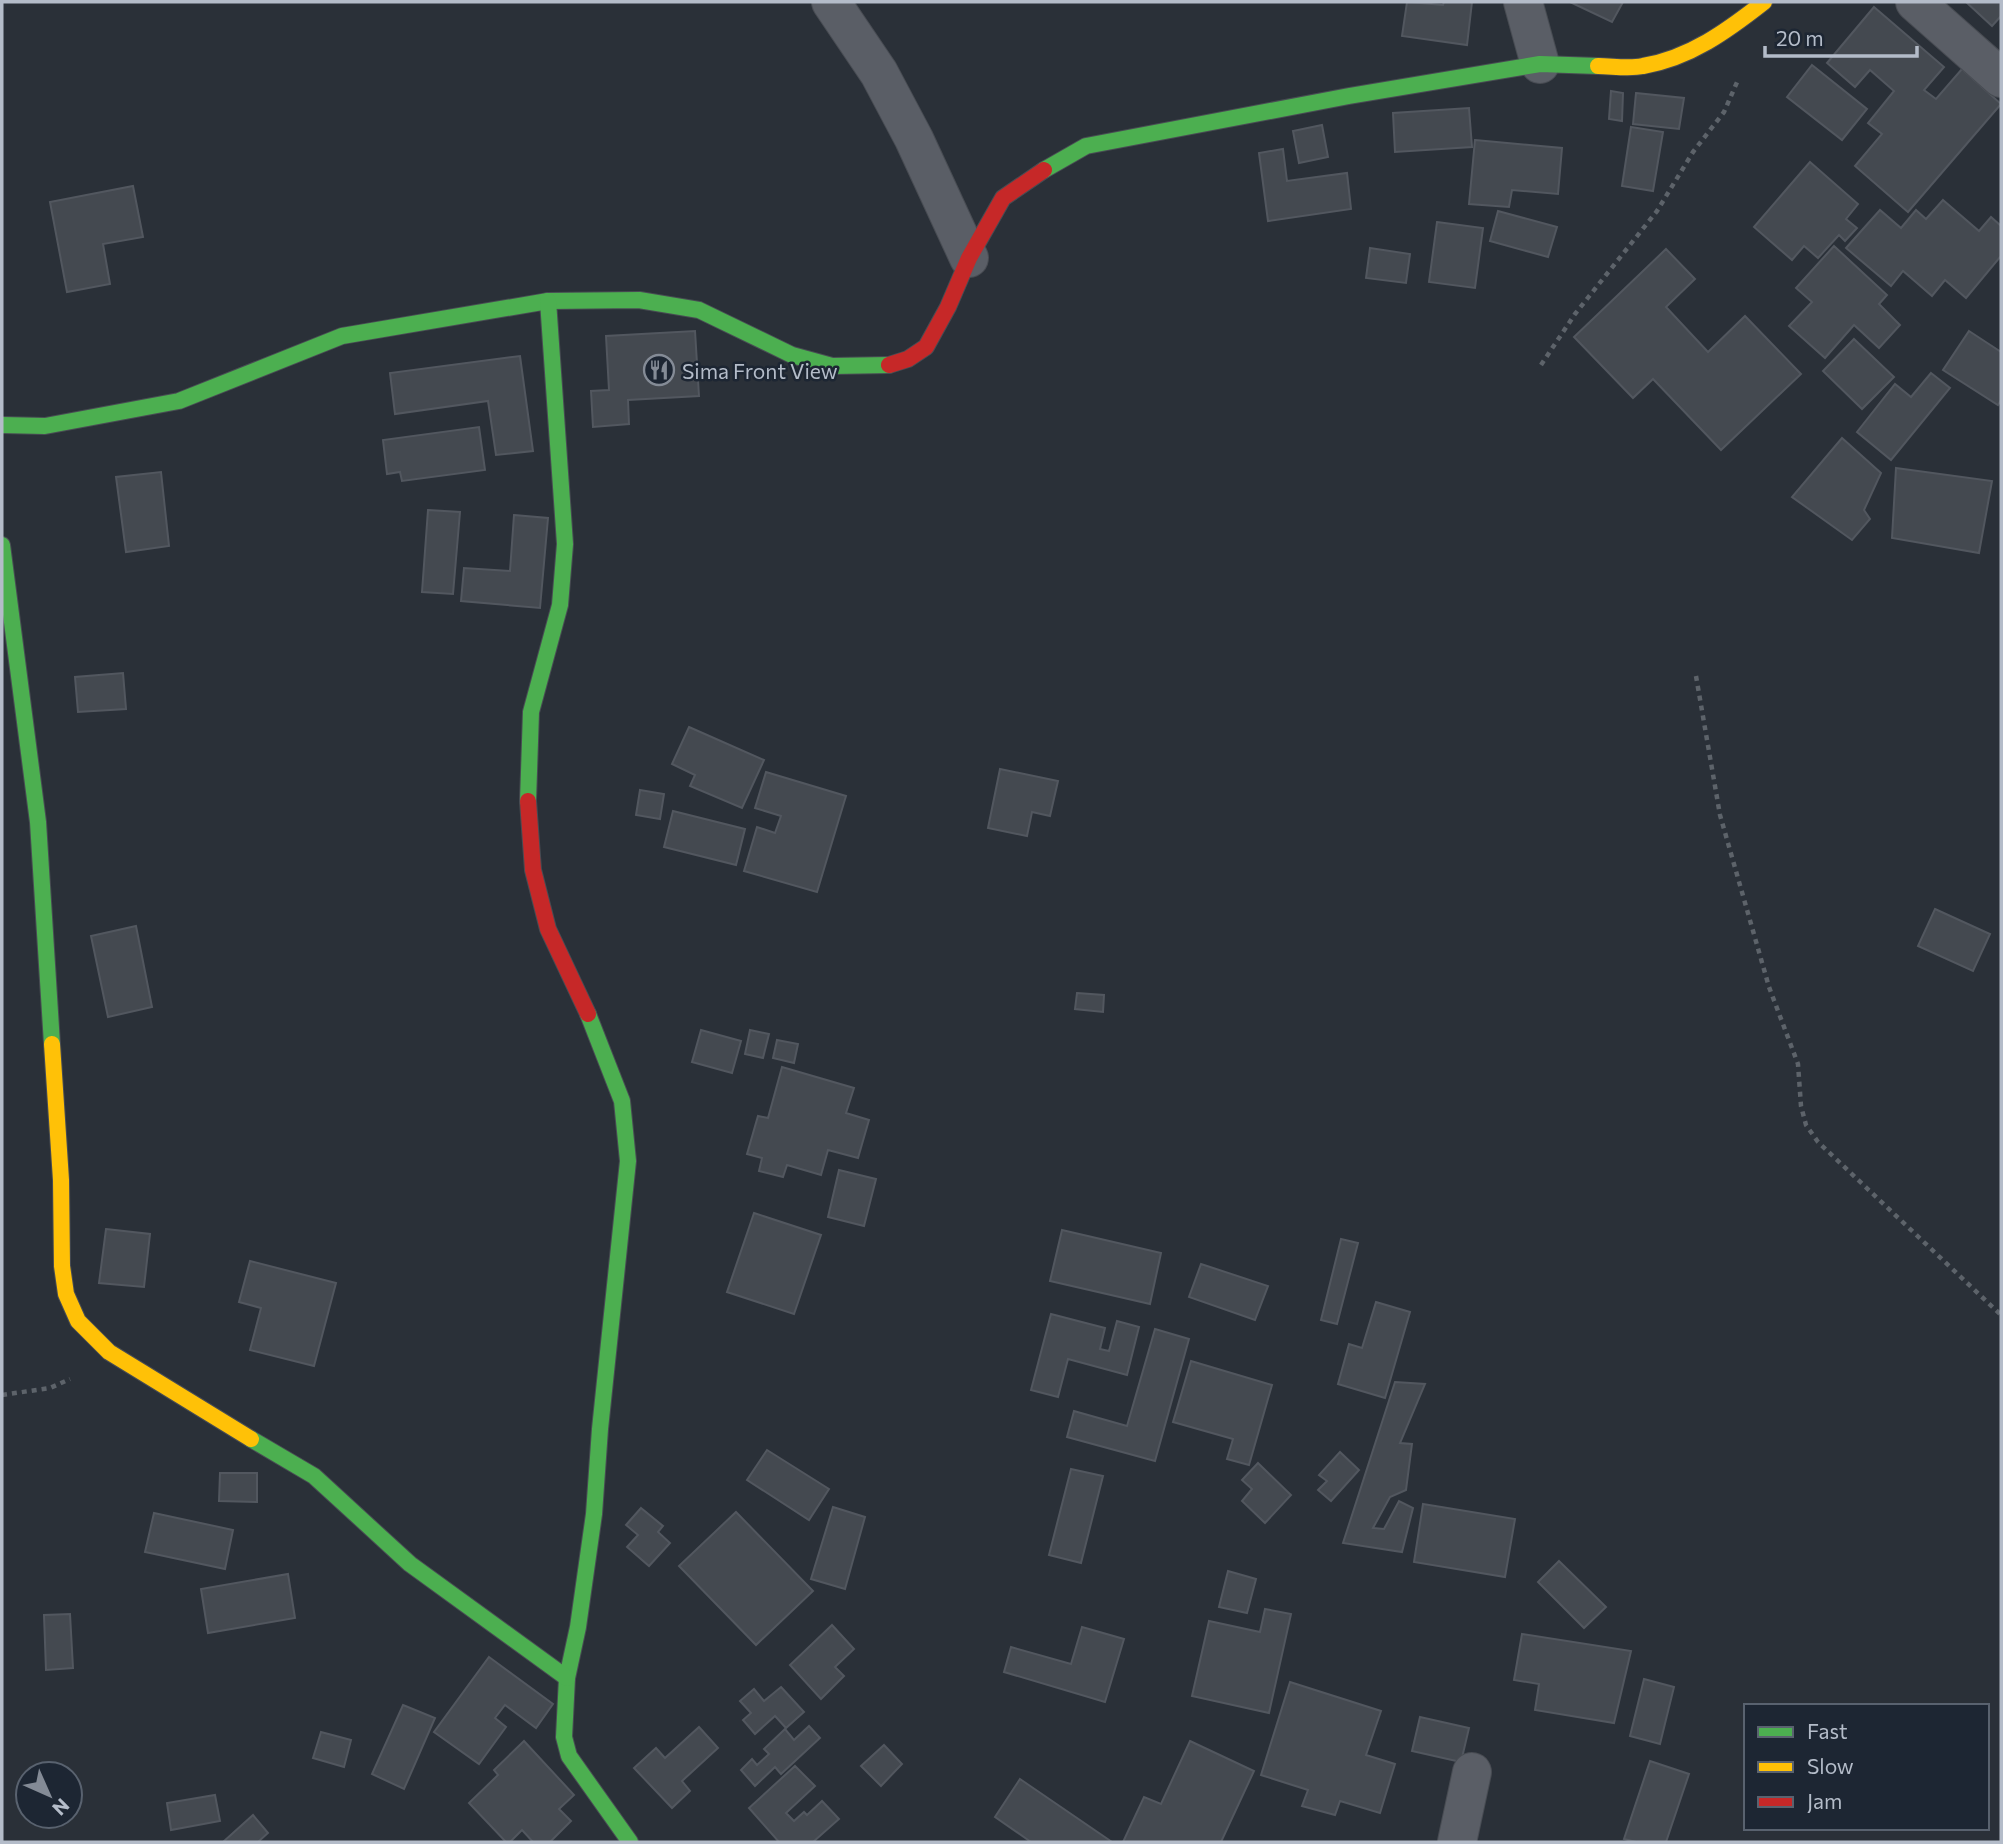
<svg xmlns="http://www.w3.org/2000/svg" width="2003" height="1844" font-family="Commissioner,sans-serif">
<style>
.building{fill:#444950;stroke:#52575f;stroke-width:2}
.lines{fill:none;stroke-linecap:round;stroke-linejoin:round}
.street-casing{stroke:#484c53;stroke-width:40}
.fast-casing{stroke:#484c53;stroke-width:18}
.slow-casing{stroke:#484c53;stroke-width:18}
.jam-casing{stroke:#484c53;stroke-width:18}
.path{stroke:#5d636a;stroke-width:4.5;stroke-dasharray:5 5;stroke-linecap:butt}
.street{stroke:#5a5e66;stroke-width:38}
.fast{stroke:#4caf50;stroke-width:16}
.slow{stroke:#ffc107;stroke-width:16}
.jam{stroke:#c62828;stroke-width:16}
.labels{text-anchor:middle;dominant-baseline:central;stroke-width:5;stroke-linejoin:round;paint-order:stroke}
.poi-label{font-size:21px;fill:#b4bcc9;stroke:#1d2633;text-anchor:start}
</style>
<rect width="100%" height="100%" fill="#2a3038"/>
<g class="building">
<polygon points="1407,2 1443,5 1444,2 1472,2 1467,45 1402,36"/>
<polygon points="1570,2 1623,2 1612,22"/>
<polygon points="1966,2 2001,2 2001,16 1992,26"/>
<polygon points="1874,7 1944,67 1924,90 1936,99 1962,69 2001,104 1908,212 1855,166 1882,134 1868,123 1894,91 1870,70 1855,87 1827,63"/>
<polygon points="1812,65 1867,109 1842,140 1787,97"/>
<polygon points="1611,91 1623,93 1622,121 1609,119"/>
<polygon points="1636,93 1684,98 1679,129 1633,124"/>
<polygon points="1469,108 1472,147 1395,152 1393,113"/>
<polygon points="1322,125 1328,157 1299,163 1293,131"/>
<polygon points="1631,127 1663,132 1653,191 1622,186"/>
<polygon points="1475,140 1562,148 1558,194 1512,190 1509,207 1469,204"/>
<polygon points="1283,149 1287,181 1347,173 1351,209 1268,221 1259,153"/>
<polygon points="1810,162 1858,204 1846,219 1857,228 1845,241 1839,235 1818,258 1804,246 1792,260 1754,227"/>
<polygon points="133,186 143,237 103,244 110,284 67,292 50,202"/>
<polygon points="1943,200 1979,231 1991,217 2001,226 2001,256 1966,298 1945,280 1932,296 1903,271 1891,286 1846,248 1880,210 1901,228 1916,210 1926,219"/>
<polygon points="1498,211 1557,227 1548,257 1490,241"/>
<polygon points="1437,222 1483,228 1475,288 1429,282"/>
<polygon points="1834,246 1887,295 1879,304 1900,325 1879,348 1854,325 1825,358 1789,326 1812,302 1796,288"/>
<polygon points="1370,248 1410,254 1406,283 1366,278"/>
<polygon points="1666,249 1695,279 1666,307 1708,352 1745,316 1801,374 1721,450 1653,379 1633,398 1574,337"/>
<polygon points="695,331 699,396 628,400 629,424 593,427 591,391 609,390 606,336"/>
<polygon points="1969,331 2001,352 2001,400 1998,405 1943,370"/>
<polygon points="1854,339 1894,377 1862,409 1823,371"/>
<polygon points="520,356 533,451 496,455 488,401 395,414 390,373"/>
<polygon points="1931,373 1950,388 1891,460 1857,432 1895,384 1911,397"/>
<polygon points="479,427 485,470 402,481 400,472 387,474 383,440"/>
<polygon points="1842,438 1881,473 1864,510 1870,519 1852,540 1792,497"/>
<polygon points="1896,468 1992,481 1979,553 1892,538"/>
<polygon points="161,472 169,546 126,552 116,477"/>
<polygon points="428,510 460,512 453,594 422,592"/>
<polygon points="514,515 548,518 540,608 461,601 464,568 510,571"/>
<polygon points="123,673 126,709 78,712 75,677"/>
<polygon points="689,727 764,760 742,808 690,786 695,775 672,764"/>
<polygon points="1000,769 1058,781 1050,816 1032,812 1027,836 988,828"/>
<polygon points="766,772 846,796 817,892 744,871 757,827 775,833 781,816 755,808"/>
<polygon points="640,790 664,794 660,819 636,815"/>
<polygon points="673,811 745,829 736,865 664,847"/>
<polygon points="1935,909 1990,934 1973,971 1918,946"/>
<polygon points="136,926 152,1007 108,1017 91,936"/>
<polygon points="1077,993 1104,995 1103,1012 1075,1009"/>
<polygon points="701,1030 741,1041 732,1073 692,1062"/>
<polygon points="750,1030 769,1034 763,1058 745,1054"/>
<polygon points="777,1040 798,1044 794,1063 773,1058"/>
<polygon points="782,1067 854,1088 846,1113 869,1120 858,1158 828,1150 821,1175 787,1165 783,1177 759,1171 762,1158 747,1154 758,1116 768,1118"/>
<polygon points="839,1170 876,1179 864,1226 828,1217"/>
<polygon points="754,1213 821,1235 794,1314 727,1292"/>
<polygon points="106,1229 150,1234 144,1287 99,1283"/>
<polygon points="1062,1230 1161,1253 1150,1304 1050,1281"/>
<polygon points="1341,1239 1358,1243 1337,1324 1321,1320"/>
<polygon points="250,1261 336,1283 314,1366 250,1350 261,1308 239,1302"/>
<polygon points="1201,1264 1268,1286 1255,1320 1189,1297"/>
<polygon points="1376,1302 1410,1312 1385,1398 1338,1384 1349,1344 1362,1348"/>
<polygon points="1051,1314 1105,1328 1100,1349 1109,1351 1117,1321 1139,1327 1127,1375 1068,1359 1058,1397 1031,1390"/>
<polygon points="1155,1329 1189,1339 1155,1461 1067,1437 1074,1411 1127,1426"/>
<polygon points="1191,1361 1272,1385 1249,1465 1227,1459 1233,1439 1173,1422"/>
<polygon points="1395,1382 1425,1384 1400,1443 1412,1444 1406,1490 1390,1497 1373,1528 1384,1529 1399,1501 1413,1508 1402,1552 1343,1543"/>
<polygon points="767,1450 829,1489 809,1520 747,1480"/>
<polygon points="1340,1452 1359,1470 1331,1501 1318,1490 1327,1481 1319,1475"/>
<polygon points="1258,1463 1291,1495 1265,1523 1242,1501 1252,1489 1242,1480"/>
<polygon points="1071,1469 1103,1476 1081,1563 1049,1555"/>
<polygon points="220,1473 257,1473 257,1502 219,1501"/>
<polygon points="1423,1504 1515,1519 1505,1577 1414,1562"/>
<polygon points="833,1507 865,1517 845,1589 811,1579"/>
<polygon points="641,1508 663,1526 658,1532 670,1543 649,1566 627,1547 638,1535 626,1525"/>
<polygon points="736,1512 813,1591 756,1645 679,1566"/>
<polygon points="154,1513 233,1530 225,1569 145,1552"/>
<polygon points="1559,1561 1606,1607 1584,1628 1538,1582"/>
<polygon points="1228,1571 1256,1579 1247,1613 1219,1607"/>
<polygon points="288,1574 295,1618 208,1633 201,1589"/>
<polygon points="1265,1609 1291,1614 1269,1713 1192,1696 1209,1621 1260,1632"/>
<polygon points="70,1614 73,1668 46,1670 44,1615"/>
<polygon points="832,1625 854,1649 835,1667 844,1676 821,1699 790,1665"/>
<polygon points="1082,1627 1124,1639 1105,1702 1004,1672 1011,1647 1071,1664"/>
<polygon points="1522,1634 1631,1651 1614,1723 1535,1710 1539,1684 1514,1680"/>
<polygon points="489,1657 553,1704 536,1728 505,1705 495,1718 506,1727 479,1764 434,1732"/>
<polygon points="1644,1679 1674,1687 1660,1744 1630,1736"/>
<polygon points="1290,1682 1381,1711 1366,1755 1395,1764 1380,1813 1340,1801 1335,1815 1302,1806 1308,1790 1261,1775"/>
<polygon points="781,1687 804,1712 786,1728 775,1716 755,1734 743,1720 751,1713 740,1701 754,1689 764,1701"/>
<polygon points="403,1705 435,1718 404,1789 372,1774"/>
<polygon points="1420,1717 1469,1728 1461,1762 1412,1751"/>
<polygon points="809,1726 820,1738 781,1774 775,1767 755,1786 741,1770 752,1759 757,1765 769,1754 764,1749 785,1729 794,1740"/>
<polygon points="699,1727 718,1748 682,1781 690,1791 672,1808 634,1768 656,1748 665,1758"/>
<polygon points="321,1732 351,1740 344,1767 313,1758"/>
<polygon points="524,1741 574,1795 559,1809 571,1821 550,1842 533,1842 522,1830 510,1842 506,1842 469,1803 498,1775 494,1770"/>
<polygon points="1190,1741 1254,1771 1221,1842 1123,1842 1144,1797 1161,1804"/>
<polygon points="884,1745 902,1764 881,1786 861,1766"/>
<polygon points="1650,1761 1689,1774 1666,1842 1636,1842 1624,1839"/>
<polygon points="795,1766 815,1786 786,1813 794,1821 804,1812 807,1815 822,1801 839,1819 813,1842 779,1842 749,1808"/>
<polygon points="1020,1779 1112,1842 1031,1842 995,1817"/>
<polygon points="215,1795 220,1821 171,1830 167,1803"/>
<polygon points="253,1815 268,1833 258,1842 223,1842"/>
</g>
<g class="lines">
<g class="street-casing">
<g id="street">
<polyline points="831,2 879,73 914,139 969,258"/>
<polyline points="1523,2 1540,64"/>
<polyline points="1915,2 2001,78"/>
<polyline points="1457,1842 1472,1772"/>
</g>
</g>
<g class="fast-casing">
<g id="fast">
<polyline points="1044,170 1086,146 1349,96 1540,64 1598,66"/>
<polyline points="2,425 45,426 179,401 342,336 548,301 639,300 699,310 792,355 832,366 889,365"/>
<polyline points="2,545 38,822 52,1044"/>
<polyline points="528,801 531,712 560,605 565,544 548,301"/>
<polyline points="588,1014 622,1101 628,1161 600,1429 594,1514 578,1627 567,1678 564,1737 569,1756 630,1842"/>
<polyline points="251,1439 314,1476 410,1564 567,1678"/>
</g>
</g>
<g class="slow-casing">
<g id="slow">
<path d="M1598,66C1612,66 1629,69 1643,66C1690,58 1727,31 1764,2"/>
<polyline points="52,1044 61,1180 62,1266 66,1294 78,1321 109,1352 251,1439"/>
</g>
</g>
<g class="jam-casing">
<g id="jam">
<polyline points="889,365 908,359 926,347 948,307 969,258 1003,198 1044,170"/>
<polyline points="528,801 533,870 548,929 588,1014"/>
</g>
</g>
<g class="path">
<polyline points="1541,365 1575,314 1657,211 1693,152 1724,112 1738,80"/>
<polyline points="1696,676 1720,815 1769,987 1798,1064 1801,1106 1806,1125 1818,1142 2001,1315"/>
<polyline points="2,1395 50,1388 70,1379"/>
</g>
<use href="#street" class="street"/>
<use href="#fast" class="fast"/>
<use href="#slow" class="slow"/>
<use href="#jam" class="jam"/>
</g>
<defs>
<g id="restaurant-ring" transform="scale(1.575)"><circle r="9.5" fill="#1d2633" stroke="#848b96" stroke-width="1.5"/><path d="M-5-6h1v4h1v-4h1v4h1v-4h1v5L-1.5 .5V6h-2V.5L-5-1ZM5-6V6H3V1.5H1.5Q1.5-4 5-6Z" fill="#848b96"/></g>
</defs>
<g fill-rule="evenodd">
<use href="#restaurant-ring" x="659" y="370"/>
</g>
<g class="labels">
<g class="poi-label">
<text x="682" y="370">Sima Front View</text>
</g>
</g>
<rect width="2003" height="1844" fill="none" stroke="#b4bcc9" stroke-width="7"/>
<rect x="1744" y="1704" width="245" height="126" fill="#1d2633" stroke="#59626f" stroke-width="2"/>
<rect x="1758" y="1727" width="35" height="10" fill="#4caf50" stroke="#59626f" stroke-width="2"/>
<text x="1807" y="1739" font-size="21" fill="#b4bcc9">Fast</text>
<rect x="1758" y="1762" width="35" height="10" fill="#ffc107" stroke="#59626f" stroke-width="2"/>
<text x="1807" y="1774" font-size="21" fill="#b4bcc9">Slow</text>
<rect x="1758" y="1797" width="35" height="10" fill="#c62828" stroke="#59626f" stroke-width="2"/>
<text x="1807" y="1809" font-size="21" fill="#b4bcc9">Jam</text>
<g transform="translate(49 1795) rotate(135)"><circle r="33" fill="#1d2633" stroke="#59626f" stroke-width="2"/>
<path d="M0-5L12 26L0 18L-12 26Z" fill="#848b96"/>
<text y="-10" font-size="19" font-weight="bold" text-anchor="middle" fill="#b4bcc9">N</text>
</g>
<path d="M1765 46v10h152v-10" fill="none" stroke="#b4bcc9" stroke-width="3.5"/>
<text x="1776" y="46" font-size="21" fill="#b4bcc9" stroke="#1d2633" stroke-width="5" paint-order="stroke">20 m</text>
</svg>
